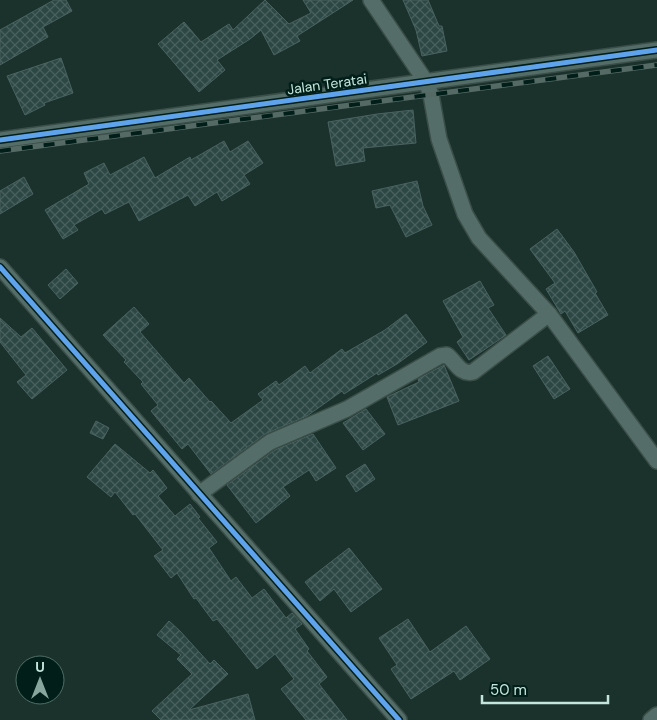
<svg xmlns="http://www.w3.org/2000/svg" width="657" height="720" font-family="'DM Sans',sans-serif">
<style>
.building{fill:url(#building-cross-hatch);stroke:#4a6361}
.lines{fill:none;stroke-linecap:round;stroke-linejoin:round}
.minor-casing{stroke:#3a4e48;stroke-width:18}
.minor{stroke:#556d68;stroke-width:15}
.rail-casing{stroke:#566a65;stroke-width:5.5}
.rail{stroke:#011f18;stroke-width:4;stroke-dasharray:11;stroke-linecap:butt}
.cycleway-casing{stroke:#011f18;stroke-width:8}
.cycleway{stroke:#60a3ed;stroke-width:5}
.labels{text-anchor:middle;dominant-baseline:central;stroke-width:5;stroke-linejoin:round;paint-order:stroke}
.street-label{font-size:14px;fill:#c3e5db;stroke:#011f18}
</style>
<defs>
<pattern id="building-cross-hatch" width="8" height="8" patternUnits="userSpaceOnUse" patternTransform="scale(1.25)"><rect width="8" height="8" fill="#2c4744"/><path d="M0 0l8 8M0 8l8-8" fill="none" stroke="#49615e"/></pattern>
</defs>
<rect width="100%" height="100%" fill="#1b312c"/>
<g class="building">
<polygon points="54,0 66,0 72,11 43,27 48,37 0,65 0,30"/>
<polygon points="265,0 289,24 311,13 303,0 353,0 297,36 300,41 274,55 261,30 250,39 217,60 225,70 199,92 158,44 184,22 201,42 229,24 233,30"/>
<polygon points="403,0 428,0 439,26 442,26 447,51 422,56 416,30"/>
<polygon points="61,58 73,93 44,103 45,105 25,115 7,76"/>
<polygon points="413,110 416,143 363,148 365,161 336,166 328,122 377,114"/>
<polygon points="224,141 230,152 248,141 263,163 244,175 250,184 222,201 217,192 195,206 188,195 139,221 129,202 105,214 102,209 74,225 78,230 63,239 45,210 89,184 84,173 104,163 110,175 144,157 155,178 190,157 191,160"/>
<polygon points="24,177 33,194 0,214 0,191"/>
<polygon points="417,181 423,206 432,225 406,237 390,205 376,208 372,191"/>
<polygon points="557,229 574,252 597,292 595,293 608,315 578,333 565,311 561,314 546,289 555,283 530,249"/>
<polygon points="66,269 78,283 60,299 48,285"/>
<polygon points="480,281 494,305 488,308 506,335 469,360 457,342 463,337 443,301"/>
<polygon points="134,307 149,324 140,332 184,383 189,378 210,402 211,401 231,423 263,400 258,394 276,381 279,385 305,366 310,373 342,349 345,353 385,330 406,314 427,342 397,364 378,375 377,373 344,394 342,391 307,416 265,434 211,474 188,444 182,449 151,411 158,405 141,384 143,382 124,362 126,360 103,335"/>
<polygon points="0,318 21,337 32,328 67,370 32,399 17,382 26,375 0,342"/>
<polygon points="548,356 570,389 554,399 533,366"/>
<polygon points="444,365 459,401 398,425 387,397 419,382 418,379"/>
<polygon points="366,409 385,434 363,450 343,423"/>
<polygon points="96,421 109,428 103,439 90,433"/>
<polygon points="313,434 336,468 316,481 309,470 283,487 290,496 256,523 227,485 275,450"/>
<polygon points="115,444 150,473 153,470 167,488 158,496 175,516 190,504 200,517 198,518 217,542 209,548 231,581 236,577 252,598 264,589 286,618 292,613 302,624 295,629 309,649 307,651 327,677 319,684 347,720 306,720 281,689 294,679 275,654 257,669 217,619 213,621 196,598 194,599 177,573 171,578 154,556 163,550 135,514 133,515 115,492 111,497 87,477"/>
<polygon points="365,464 375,479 356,492 346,476"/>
<polygon points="349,548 382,589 351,612 334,589 320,601 305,582"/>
<polygon points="408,619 430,652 466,626 490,659 460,680 454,671 411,699 391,669 397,665 379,638"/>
<polygon points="169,621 180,631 210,664 214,660 228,674 189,710 248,694 255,720 161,720 152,711 192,674 177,659 181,655 157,635"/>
</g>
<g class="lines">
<g class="minor-casing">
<g id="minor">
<polyline points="371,0 426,82 431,95 439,139 465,214 479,238 549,314 657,461"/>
<polyline points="0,140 657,50"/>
<polyline points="0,267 399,720"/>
<path d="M199,494L270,442L347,409L440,356L447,355C456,362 460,375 473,372L549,314"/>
<polyline points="651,720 657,715"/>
</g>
</g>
<use href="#minor" class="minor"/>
<g class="rail-casing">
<polyline id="rail" points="0,151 657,65"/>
</g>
<use href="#rail" class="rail"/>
<g class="cycleway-casing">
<g id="cycleway">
<polyline points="0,140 657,50"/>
<polyline points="0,267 399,720"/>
</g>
</g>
<use href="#cycleway" class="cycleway"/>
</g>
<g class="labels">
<g class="street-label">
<text transform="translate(327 84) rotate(-8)">Jalan Teratai</text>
</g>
</g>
<g transform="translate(40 680)"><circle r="24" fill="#011f18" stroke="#4f6e66"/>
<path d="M0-4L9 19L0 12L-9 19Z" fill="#88a69e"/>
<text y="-8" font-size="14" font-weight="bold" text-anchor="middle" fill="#c3e5db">U</text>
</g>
<path d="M482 695v8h126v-8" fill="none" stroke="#c3e5db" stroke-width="2.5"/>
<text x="490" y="695" font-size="15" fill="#c3e5db" stroke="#011f18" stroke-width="4" paint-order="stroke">50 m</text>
</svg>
